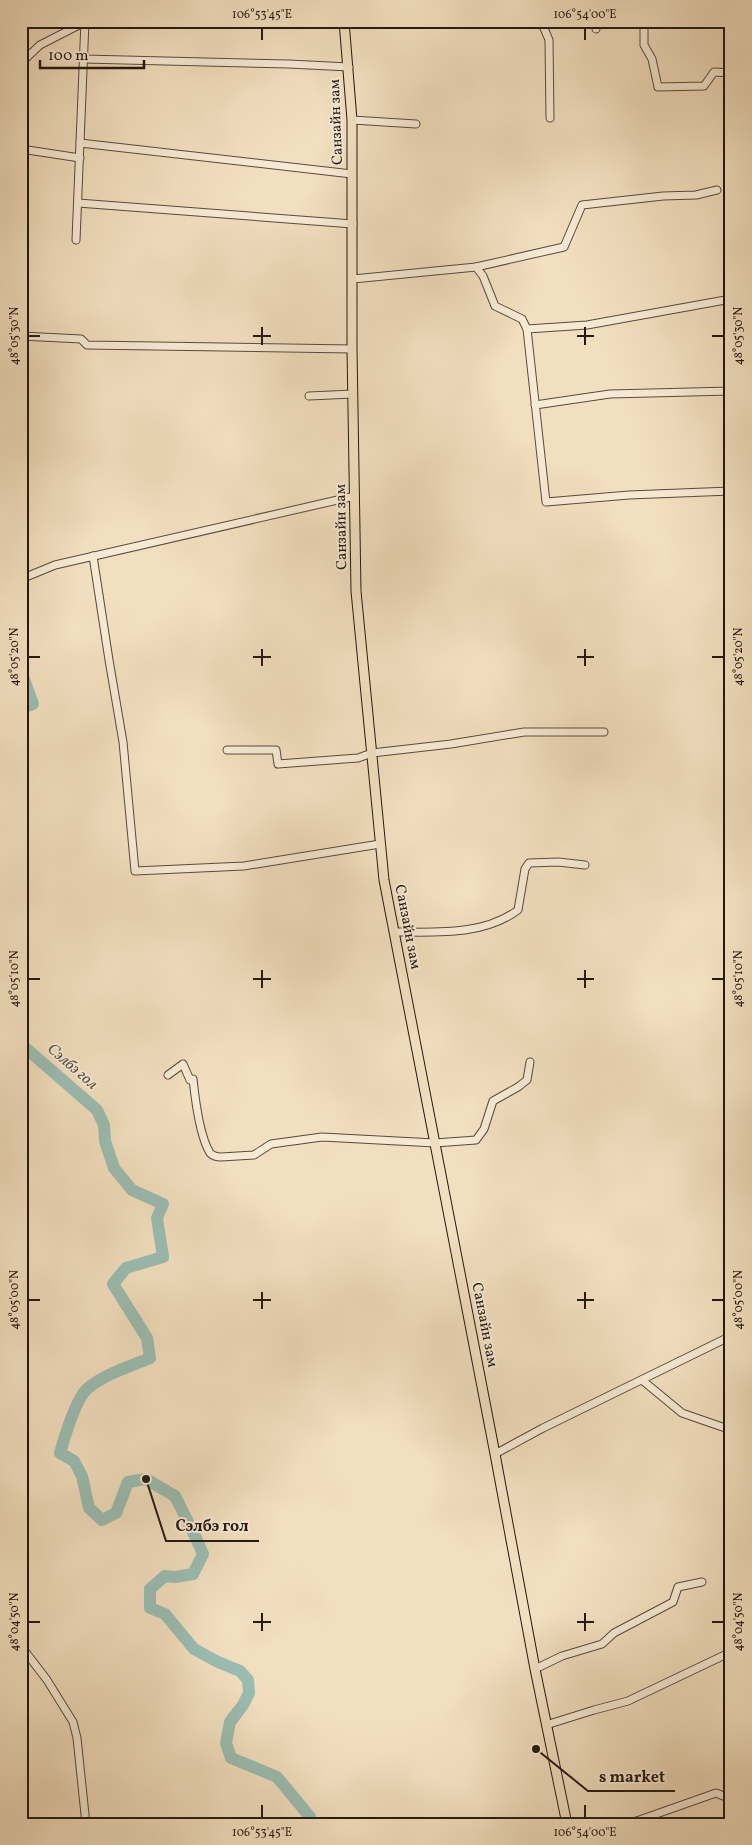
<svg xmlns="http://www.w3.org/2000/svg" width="752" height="1845" font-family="Vollkorn,serif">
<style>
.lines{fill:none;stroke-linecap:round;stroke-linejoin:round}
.river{stroke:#9bbdb2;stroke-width:12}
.minor-casing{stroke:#584a3c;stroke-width:9}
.major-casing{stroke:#241810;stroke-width:11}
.minor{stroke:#f7ead5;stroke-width:7}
.major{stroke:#f2dfbf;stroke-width:9}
.ticks{fill:none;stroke:#241810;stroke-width:2}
.labels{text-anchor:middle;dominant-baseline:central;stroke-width:4;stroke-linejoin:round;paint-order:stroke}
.street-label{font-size:15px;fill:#241810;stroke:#f7ead5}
.water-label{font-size:16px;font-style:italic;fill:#4e5249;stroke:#f7ead5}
.leader{fill:none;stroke:#241810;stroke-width:2}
.callout-dot{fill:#241810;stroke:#f7ead5;stroke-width:2}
.callout-label{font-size:16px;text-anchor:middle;font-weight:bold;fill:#241810;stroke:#f7ead5;stroke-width:4;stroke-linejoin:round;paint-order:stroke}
.neatline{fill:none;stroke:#241810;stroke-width:2}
.ticks-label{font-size:12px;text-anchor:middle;fill:#241810}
</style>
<rect width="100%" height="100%" fill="#f2dfbf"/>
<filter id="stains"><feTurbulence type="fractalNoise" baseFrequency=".004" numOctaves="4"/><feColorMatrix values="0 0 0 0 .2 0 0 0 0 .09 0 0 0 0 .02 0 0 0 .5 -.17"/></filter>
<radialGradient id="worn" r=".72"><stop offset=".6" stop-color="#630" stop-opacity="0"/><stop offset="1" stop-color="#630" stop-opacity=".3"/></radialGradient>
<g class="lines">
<g class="river">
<polyline points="21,671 33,704 21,708"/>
<path d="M21,1044L97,1110L104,1125L105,1141L114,1168L132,1190L163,1204L157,1218L163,1257L126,1268L113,1284L147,1338L150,1358C129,1367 104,1374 87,1389C76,1399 64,1439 60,1453L74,1461L82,1476L89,1508L102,1520L116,1513L128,1482L146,1479L175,1496L195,1536L203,1554L193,1574L175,1577L165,1576L150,1589V1608L165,1614L194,1649L218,1662L240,1671L248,1680L249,1693L243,1705L230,1722L226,1743L231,1758L277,1777L310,1817L311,1824"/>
</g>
<g class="minor-casing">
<g id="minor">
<polyline points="541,21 549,40 550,118"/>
<polyline points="595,21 596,29"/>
<polyline points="644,21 644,45 652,59 658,87 704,86 714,72 731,73"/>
<polyline points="84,59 289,64 349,67"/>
<polyline points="21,63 40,45 85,22"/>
<polyline points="352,120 416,124"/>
<polyline points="80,143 352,174"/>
<polyline points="21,149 80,158"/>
<polyline points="78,203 353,224"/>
<polyline points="76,240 85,21"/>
<polyline points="476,267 483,276 495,306 522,319 527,329 546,502 629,495 731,491"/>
<polyline points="353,279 476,267 564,247 582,205 663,196 696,195 717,190"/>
<polyline points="527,329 587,325 731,299"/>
<polyline points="21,336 81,339 87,345 352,349"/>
<polyline points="309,396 353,394"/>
<polyline points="535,405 610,394 731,391"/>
<polyline points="93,556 109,660 123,742 135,871 244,866 380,844"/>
<polyline points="21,579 55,565 355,496"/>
<polyline points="227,750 276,750 278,764 358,758 372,753 451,744 524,732 604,732"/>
<path d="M394,932C436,932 483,936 518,910L525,869L529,863L558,862L585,865"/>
<path d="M168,1075L183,1064L190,1080L193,1079C195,1098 200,1137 210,1153C213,1156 216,1157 221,1157L254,1155L271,1144L322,1137L435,1143L476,1140L484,1129L493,1101L518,1087L527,1080L530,1062"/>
<polyline points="642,1380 682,1413 731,1430"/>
<polyline points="495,1454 543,1428 731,1336"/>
<polyline points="21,1641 24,1650 47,1680 73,1722 77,1738 86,1824"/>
<polyline points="535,1669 562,1656 602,1644 614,1633 673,1602 678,1587 702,1582"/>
<polyline points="546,1725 594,1710 628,1701 731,1652"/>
<polyline points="628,1824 716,1793 731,1799"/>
</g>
</g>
<g class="major-casing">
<polyline id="major" points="344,21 352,120 352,349 356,591 384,880 495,1454 535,1669 567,1824"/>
</g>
<use href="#minor" class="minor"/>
<use href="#major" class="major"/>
</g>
<path class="ticks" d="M262,28V40M585,28V40M262,327V345M585,327V345M28,336H40M253,336H271M577,336H594M712,336H724M262,649V666M585,649V666M28,657H40M253,657H271M577,657H594M712,657H724M262,970V988M585,970V988M28,979H40M253,979H271M577,979H594M712,979H724M262,1292V1309M585,1292V1309M28,1300H40M253,1300H271M577,1300H594M712,1300H724M262,1613V1631M585,1613V1631M28,1622H40M253,1622H271M577,1622H594M712,1622H724M262,1805V1818M585,1805V1818"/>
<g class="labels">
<g class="street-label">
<text transform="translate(337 122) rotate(-92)">Санзайн зам</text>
<text transform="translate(342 527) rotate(-91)">Санзайн зам</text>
<text transform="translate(407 927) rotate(79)">Санзайн зам</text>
<text transform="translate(484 1325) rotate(79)">Санзайн зам</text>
</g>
<g class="water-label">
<text transform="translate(72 1067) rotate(41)">Сэлбэ гол</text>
</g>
</g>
<path class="leader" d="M146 1479L166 1541H259M536 1749L588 1791H675"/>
<g class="callout-dot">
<circle cx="146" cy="1479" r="5"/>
<circle cx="536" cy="1749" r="5"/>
</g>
<g class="callout-label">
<text x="212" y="1531">Сэлбэ гол</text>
<text x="632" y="1782">s market</text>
</g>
<rect width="752" height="1845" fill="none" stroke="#f2dfbf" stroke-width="55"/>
<path d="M40 60v8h104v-8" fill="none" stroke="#241810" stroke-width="2.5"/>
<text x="48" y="60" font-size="15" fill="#241810" stroke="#f7ead5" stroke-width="4" paint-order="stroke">100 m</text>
<rect x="28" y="28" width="696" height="1790" class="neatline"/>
<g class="ticks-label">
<text x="262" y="18">106°53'45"E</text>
<text x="585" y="18">106°54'00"E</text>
<text transform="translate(14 336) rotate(-90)" y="4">48°05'30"N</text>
<text transform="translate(738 336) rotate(-90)" y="4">48°05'30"N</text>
<text transform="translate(14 657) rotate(-90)" y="4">48°05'20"N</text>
<text transform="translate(738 657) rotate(-90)" y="4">48°05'20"N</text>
<text transform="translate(14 979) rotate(-90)" y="4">48°05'10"N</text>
<text transform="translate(738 979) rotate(-90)" y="4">48°05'10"N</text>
<text transform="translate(14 1300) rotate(-90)" y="4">48°05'00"N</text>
<text transform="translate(738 1300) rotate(-90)" y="4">48°05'00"N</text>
<text transform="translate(14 1622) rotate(-90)" y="4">48°04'50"N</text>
<text transform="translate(738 1622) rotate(-90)" y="4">48°04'50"N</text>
<text x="262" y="1836">106°53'45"E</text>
<text x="585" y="1836">106°54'00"E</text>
</g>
<rect width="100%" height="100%" filter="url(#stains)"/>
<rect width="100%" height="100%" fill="url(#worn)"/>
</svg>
